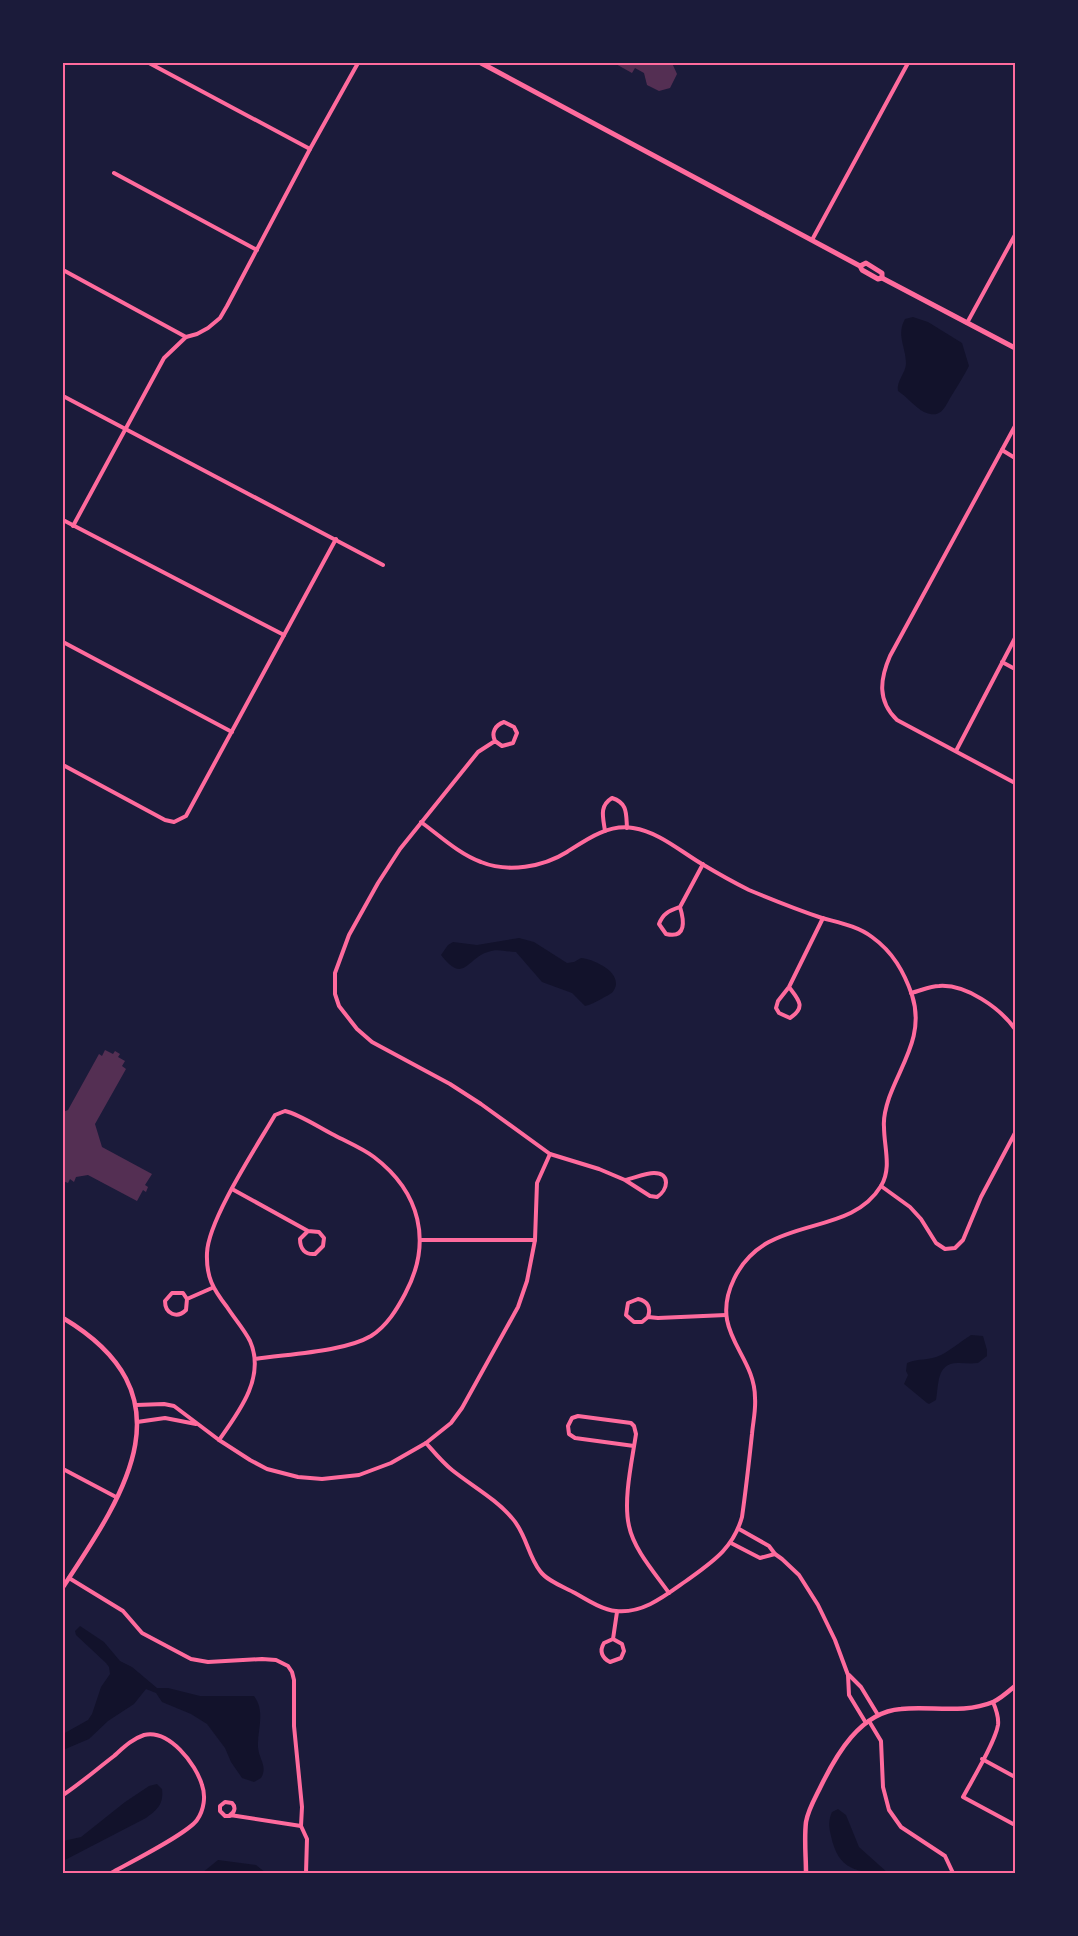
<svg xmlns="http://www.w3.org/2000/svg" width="1078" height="1936" font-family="Mulish,sans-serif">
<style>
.water{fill:#12122b}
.building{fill:#542f53}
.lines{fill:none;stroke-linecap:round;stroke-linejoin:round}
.minor{stroke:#ff6b9d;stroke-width:4}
.tertiary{stroke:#ff6b9d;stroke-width:4.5}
.secondary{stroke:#ff6b9d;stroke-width:5}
.neatline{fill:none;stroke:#ff6b9d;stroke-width:2}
</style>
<rect width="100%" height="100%" fill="#1b1b3a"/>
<g class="water">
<path d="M913,317L928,322L962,343L969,366C964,376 958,385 952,395C945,406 942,420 924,412C915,407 907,397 898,391C896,381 906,373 906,363C906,347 896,335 905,319Z"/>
<path d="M519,938L534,942L567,963L574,962L581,958C594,959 624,973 614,990C612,994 606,996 603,998C597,1001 591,1005 585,1006L572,993L542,982L516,952C506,952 497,948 488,952C467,958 464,985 441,955L448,945L453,942L477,945Z"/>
<path d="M971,1335L983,1336L987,1350V1356L978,1363C971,1364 965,1363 959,1363C936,1362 939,1385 936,1400L929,1404L927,1403L904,1384L908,1375L906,1371L907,1363C918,1358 930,1361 941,1355C951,1350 961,1341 971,1335Z"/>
<path d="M80,1626L104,1642L120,1661L132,1667L157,1688H168L200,1696H254C266,1712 257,1730 258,1747C259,1760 268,1766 261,1778L254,1782L242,1778L231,1762L225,1748L207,1724L191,1714L162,1702L156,1693L146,1689L134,1704L108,1721L89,1739L63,1750V1734L88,1720L92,1714L101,1687L110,1674L109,1667L106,1663L76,1635L75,1631Z"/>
<path d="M157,1784L162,1789C164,1804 157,1810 146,1818L63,1861V1841L81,1837L125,1802L149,1786Z"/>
<path d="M838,1809L846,1815L859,1847L888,1873C857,1873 838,1870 831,1836C829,1827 828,1821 832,1812Z"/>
<polygon points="218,1860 256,1865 266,1873 202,1873"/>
</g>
<g class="building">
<polygon points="614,63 672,63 677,74 670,88 659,91 647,85 644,73 635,68 632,73"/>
<polygon points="105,1050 113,1054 115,1051 120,1054 118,1057 125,1061 122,1066 126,1069 95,1124 102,1147 152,1174 145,1185 148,1187 146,1192 143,1190 137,1201 88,1175 76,1177 74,1182 70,1179 68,1183 63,1181 63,1112 68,1110 99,1054 102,1056"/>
</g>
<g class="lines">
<g class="minor">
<polyline points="149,63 310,149"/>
<polyline points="114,173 257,250"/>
<polyline points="812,240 908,63"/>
<polyline points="63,270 186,337"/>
<polyline points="967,323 1015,235"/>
<polyline points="63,396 383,565"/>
<path d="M1015,426L890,656C880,679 877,701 897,720L1015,783"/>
<polyline points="1002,450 1015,458"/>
<polyline points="63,520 284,635"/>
<polyline points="73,526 164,358 186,337 197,334 208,328 220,318 227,306 310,149 358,63"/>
<polyline points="63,642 232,732"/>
<polyline points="1002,662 1015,669"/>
<path d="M495,741L502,746L513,743L517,733L514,727L504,722C495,725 491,733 495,741L478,752L400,849L378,883L349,935L335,973V994L339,1006L357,1029L372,1042L450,1084L481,1104L550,1154L599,1169L625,1180L650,1196L657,1197C668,1190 671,1173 654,1173C646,1173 634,1178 625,1180"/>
<polyline points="956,751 1015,638"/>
<polyline points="63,765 165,820 174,822 186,816 336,539"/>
<path d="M421,822C440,836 459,854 481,862C508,873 543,867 567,852C587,839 608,824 633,828C659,832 680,851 702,864C717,873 733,882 749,890C773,900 798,910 822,918C840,923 857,926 872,937C893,952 904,972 912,995C925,1035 901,1064 889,1098C886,1107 883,1117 884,1127C884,1147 892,1168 881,1186C848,1240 766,1212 734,1279C708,1333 755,1353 755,1398C756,1410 753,1422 752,1434C749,1462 746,1489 742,1517C733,1549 712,1562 686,1581C666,1595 643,1614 616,1611C603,1610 587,1600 575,1593C564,1587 547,1581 540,1571C528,1556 526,1533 512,1518C496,1499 472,1486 452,1470C442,1462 434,1452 426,1443"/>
<path d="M605,831C603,817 599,806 612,798C628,803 626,814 627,828"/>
<path d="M680,907C684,920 687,939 666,934L659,924C663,913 669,911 680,907L703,864"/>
<path d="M789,987C798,999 807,1007 790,1018L779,1013L776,1008L778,1001L789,987L823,918"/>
<path d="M911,993C920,991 930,986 939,986C966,984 1000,1008 1015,1029"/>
<polyline points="881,1186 910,1207 921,1219 936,1243 945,1249 955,1248 963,1240 981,1197 1015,1133"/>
<path d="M232,1189L308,1231L319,1232L324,1238L323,1246L315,1254C305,1255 300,1249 300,1239L308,1231"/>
<polyline points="421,1240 535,1240"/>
<path d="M187,1299L186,1310C177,1319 165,1314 165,1301L172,1293H183L187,1299L212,1288"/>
<path d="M648,1317C651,1308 648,1301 638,1299L628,1303L626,1315L634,1322H642L648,1317L658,1318L726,1315"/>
<polyline points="136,1405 164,1404 174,1406 219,1440 250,1460 267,1469 298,1477 322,1479 359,1475 391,1463 426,1443 451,1423 462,1408 518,1307 527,1281 535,1240 537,1183 550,1154"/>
<polyline points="137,1422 165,1418 196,1424"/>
<path d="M219,1440C239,1412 266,1377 250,1341C244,1329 234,1318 227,1307C213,1289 206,1277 207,1253C208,1220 257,1146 275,1115L285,1111C299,1114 320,1128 334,1135C347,1142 362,1148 374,1157C420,1192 433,1242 405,1294C397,1309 387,1326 371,1336C344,1352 287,1354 255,1359"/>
<path d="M634,1446L575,1438L569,1434L568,1426L572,1418L578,1416L631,1423L634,1426L636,1434C632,1461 623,1500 629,1526C634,1550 655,1573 669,1593"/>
<polyline points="63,1469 116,1497"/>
<polyline points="739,1529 769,1546 775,1554 782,1559 799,1575 818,1605 835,1640 848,1675 849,1695 866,1723"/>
<polyline points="731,1543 760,1558 775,1554"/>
<polyline points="69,1578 123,1611 142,1633 191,1659 208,1662 262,1659 276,1660 288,1666 292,1672 294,1680 294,1726 302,1807 301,1826 307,1839 306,1873"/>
<path d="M613,1639L622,1644L624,1651L621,1658L610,1662C602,1658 599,1651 604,1643L613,1639L617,1612"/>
<polyline points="849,1675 861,1687 878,1715"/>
<path d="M993,1702C996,1709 999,1717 998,1725C995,1743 972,1780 963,1797L1015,1825"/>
<polyline points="869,1721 881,1741 883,1787 889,1810 901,1827 945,1856 953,1873"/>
<polyline points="982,1759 1015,1777"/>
<path d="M63,1795C81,1783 97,1769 114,1756C123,1748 132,1739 144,1735C169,1729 196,1764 202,1785C206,1796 204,1810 197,1820C187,1834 129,1863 111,1873"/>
<path d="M230,1816H225L220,1811V1806L225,1802L232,1803C236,1807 235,1812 230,1815L301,1826"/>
</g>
<g class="tertiary">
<path d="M63,1318C192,1395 126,1492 63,1587"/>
<path d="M806,1873C806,1857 804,1839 806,1822C808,1810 814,1800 820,1788C836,1755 860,1712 901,1709C931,1706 964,1714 993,1702C1000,1699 1008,1692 1015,1686"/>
</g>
<g class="secondary">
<polyline points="481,63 860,266 862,270 878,279 882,278 1015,348"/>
<polyline points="860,266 866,263 882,273 882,278"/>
</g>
</g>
<rect width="1078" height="1936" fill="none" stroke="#1b1b3a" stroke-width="129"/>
<rect x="64" y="64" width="950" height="1808" class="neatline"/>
</svg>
